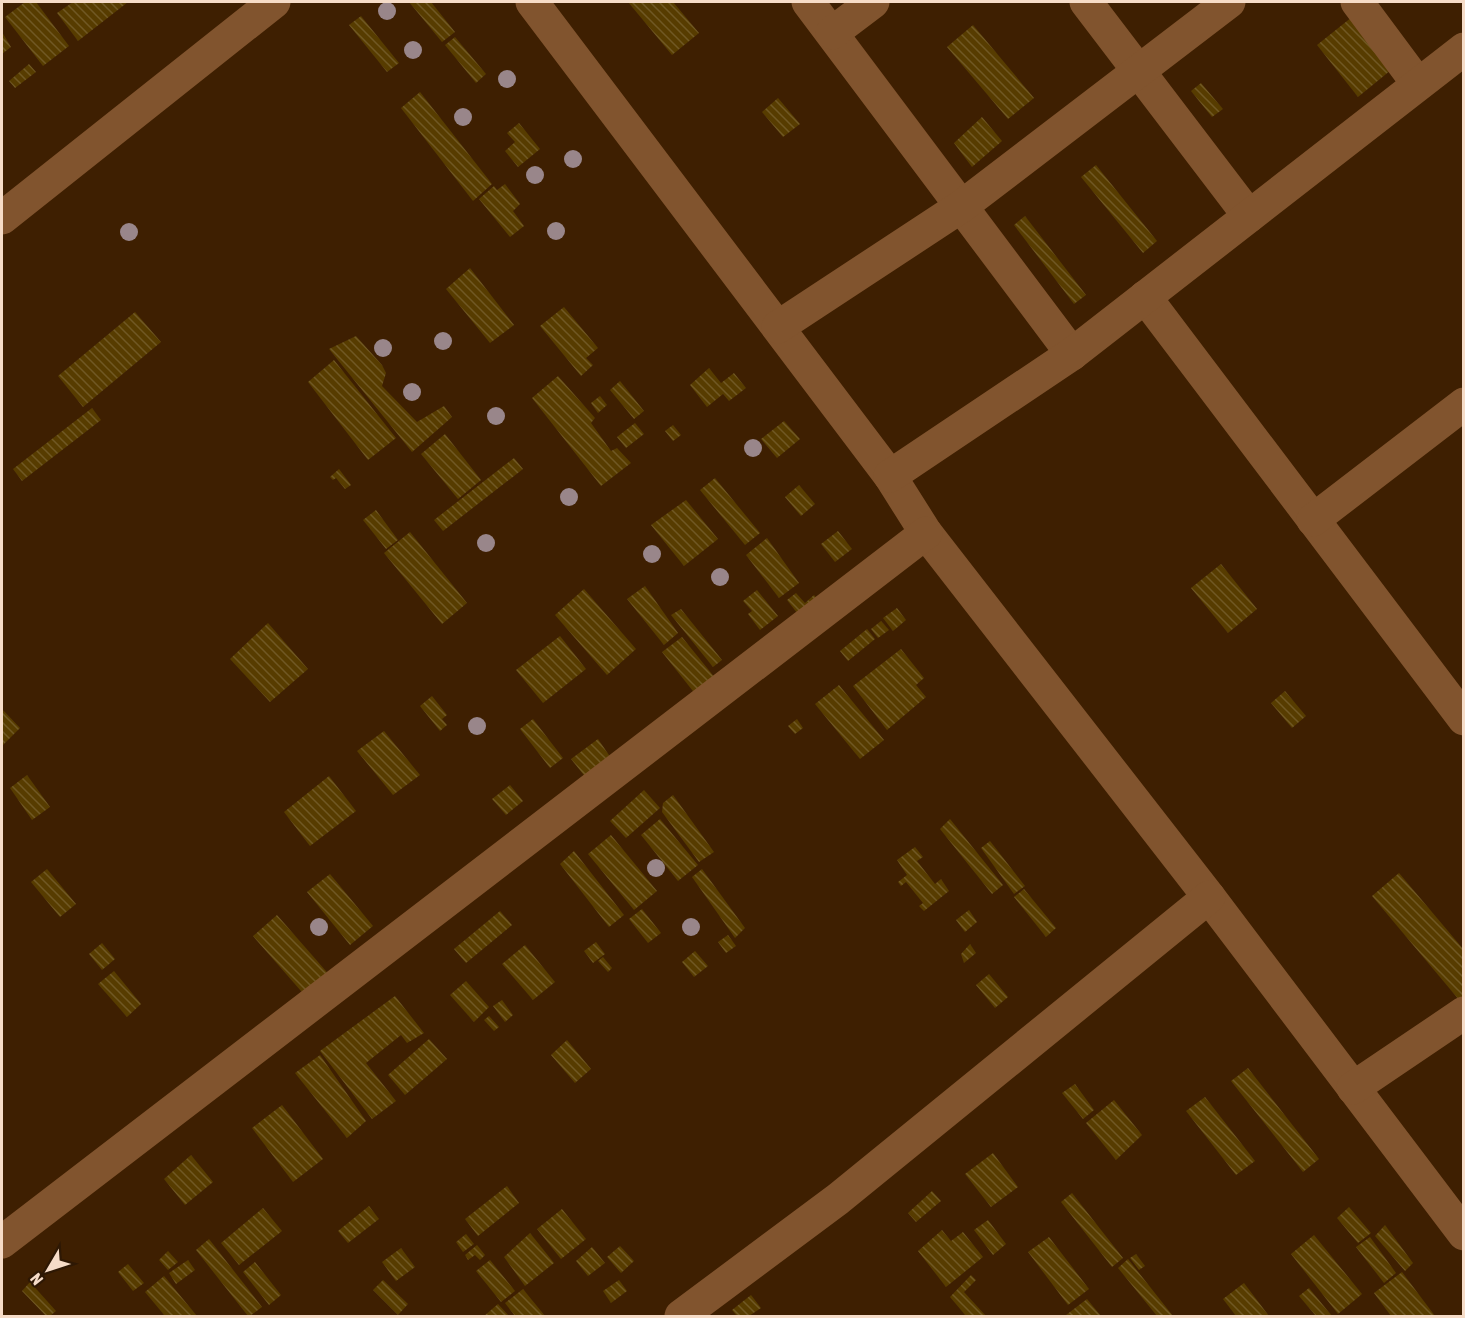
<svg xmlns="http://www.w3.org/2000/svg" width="1465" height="1318" font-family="'Asap Condensed',sans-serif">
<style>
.building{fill:url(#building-back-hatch)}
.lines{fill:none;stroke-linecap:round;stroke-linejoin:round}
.minor{stroke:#81542e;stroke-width:33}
.tree{fill:#99868a}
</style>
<defs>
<pattern id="building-back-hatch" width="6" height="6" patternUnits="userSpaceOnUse" patternTransform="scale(1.5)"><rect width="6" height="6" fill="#573c00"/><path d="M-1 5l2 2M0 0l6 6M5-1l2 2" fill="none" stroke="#705824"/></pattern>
</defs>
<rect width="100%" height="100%" fill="#3e1f01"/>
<g class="building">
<polygon points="25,2 36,2 69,46 43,66 5,17"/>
<polygon points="73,2 128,2 78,41 57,13"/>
<polygon points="409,2 431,2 455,32 442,42"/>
<polygon points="628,2 673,2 699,33 672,55"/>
<polygon points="361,16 399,63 387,72 349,25"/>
<polygon points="1352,17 1391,70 1358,97 1317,45"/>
<polygon points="973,25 1034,98 1008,119 947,47"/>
<polygon points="2,32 11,47 2,54"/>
<polygon points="455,37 486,74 476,83 445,45"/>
<polygon points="29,64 36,72 15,88 9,81"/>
<polygon points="1201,83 1223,109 1212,117 1191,91"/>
<polygon points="420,92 492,184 473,201 401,108"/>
<polygon points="778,98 800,124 783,137 762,112"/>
<polygon points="982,117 1002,141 972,167 954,143"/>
<polygon points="519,123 540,149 518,167 505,151 515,142 507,133"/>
<polygon points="1096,165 1157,241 1143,253 1081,177"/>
<polygon points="505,184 520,204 513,211 524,226 510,237 479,199 494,186 497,190"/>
<polygon points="1025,216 1086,295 1074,304 1014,225"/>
<polygon points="470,268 514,325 490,343 446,289"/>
<polygon points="564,307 598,348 586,358 593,365 581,376 540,326"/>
<polygon points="135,312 161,342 83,407 58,376"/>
<polygon points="356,336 382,365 386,373 382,386 417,422 444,406 452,417 412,452 329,349"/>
<polygon points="334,360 396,438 368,460 308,382"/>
<polygon points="709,368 721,383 734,373 746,388 729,401 723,394 707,407 690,385"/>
<polygon points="558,376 595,418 591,423 611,451 617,448 631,463 601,486 532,398"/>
<polygon points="620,381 644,411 634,419 610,390"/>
<polygon points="600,396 607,405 598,413 591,403"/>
<polygon points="92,408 101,420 22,481 13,469"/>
<polygon points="784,421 800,439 777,458 761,439"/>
<polygon points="635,423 644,434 626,448 617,437"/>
<polygon points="673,425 681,435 673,441 665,431"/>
<polygon points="445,434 481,480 458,499 421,454"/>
<polygon points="514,458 523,469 443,531 434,520"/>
<polygon points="339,469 351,485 345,489 336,478 333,480 330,477"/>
<polygon points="715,478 760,533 745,545 700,490"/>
<polygon points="799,485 815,504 801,516 785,497"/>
<polygon points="686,500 718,539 684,566 651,525"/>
<polygon points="376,510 398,540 386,549 363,520"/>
<polygon points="838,531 852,549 835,562 821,544"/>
<polygon points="410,532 467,603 442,624 384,553"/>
<polygon points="767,538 799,583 779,598 746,555"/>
<polygon points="1221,564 1257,609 1228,633 1191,588"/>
<polygon points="645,586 678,633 664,645 627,599"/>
<polygon points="584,589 636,649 607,675 555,615"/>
<polygon points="757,590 778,616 760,630 748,614 752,611 743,601"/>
<polygon points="796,593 805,603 814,595 820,602 801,618 787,600"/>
<polygon points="897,608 906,620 893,631 883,618"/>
<polygon points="681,609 722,660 713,667 671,615"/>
<polygon points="881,621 889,630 878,638 871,629"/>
<polygon points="268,623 308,669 270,702 230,659"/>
<polygon points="867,629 875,639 848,661 840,651"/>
<polygon points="560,636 586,669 543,703 516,670"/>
<polygon points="682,637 720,684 700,700 662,652"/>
<polygon points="901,649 924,678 916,685 926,697 887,730 853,686"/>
<polygon points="839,685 884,740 860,759 815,704"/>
<polygon points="1285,691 1306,716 1292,728 1271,703"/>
<polygon points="432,696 447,715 442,719 447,725 440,731 420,706"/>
<polygon points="2,709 20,728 2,746"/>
<polygon points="533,719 563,758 550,768 520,729"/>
<polygon points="797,719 803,728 795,734 788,726"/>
<polygon points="384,731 420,775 393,795 357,751"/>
<polygon points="598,739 611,758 587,779 571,759"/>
<polygon points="27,775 50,807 32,820 10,788"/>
<polygon points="329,776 356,811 310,846 284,812"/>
<polygon points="510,785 523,801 506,815 492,799"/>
<polygon points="644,790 660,808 626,838 610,821"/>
<polygon points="673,795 714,852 699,862 662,812 663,803"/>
<polygon points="660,819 698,865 678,881 641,835"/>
<polygon points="950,819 1003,885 992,894 940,829"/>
<polygon points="611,835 657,891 634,910 588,854"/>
<polygon points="990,841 1025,886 1014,894 981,848"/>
<polygon points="915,847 923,857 917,861 935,884 941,879 949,891 924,911 919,906 923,903 906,882 901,886 898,882 907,875 897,860"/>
<polygon points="574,851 624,915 609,927 560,864"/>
<polygon points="47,869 76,904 60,917 31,882"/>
<polygon points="702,869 745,928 735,938 692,877"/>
<polygon points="1399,873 1464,950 1464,998 1460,1001 1372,896"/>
<polygon points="330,874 373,926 350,945 307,892"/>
<polygon points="1024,889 1056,928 1046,937 1014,897"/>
<polygon points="642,909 661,933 648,943 629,919"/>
<polygon points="969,910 977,922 965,932 956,920"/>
<polygon points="500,911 512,925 466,963 454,949"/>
<polygon points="277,915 332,978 308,999 253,936"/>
<polygon points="728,935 736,946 726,953 718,942"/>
<polygon points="596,942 605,954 593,963 584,951"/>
<polygon points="102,943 115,959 102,970 89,954"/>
<polygon points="970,944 976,953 964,963 961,954"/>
<polygon points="525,945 555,982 533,1000 502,964"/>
<polygon points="695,951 708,966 694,977 682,962"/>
<polygon points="603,957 612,968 608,972 598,961"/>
<polygon points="114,971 141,1004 127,1017 98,984"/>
<polygon points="989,974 1008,997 995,1008 976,985"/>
<polygon points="466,981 489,1007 474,1022 450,995"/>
<polygon points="395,996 424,1033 407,1043 401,1035 366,1063 396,1101 372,1119 320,1051"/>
<polygon points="502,1000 513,1015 505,1022 493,1006"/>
<polygon points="489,1016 499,1027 494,1031 484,1020"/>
<polygon points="429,1039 447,1059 405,1095 388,1075"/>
<polygon points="567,1040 591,1069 575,1083 551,1055"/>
<polygon points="320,1055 366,1121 347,1138 295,1073"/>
<polygon points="1248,1068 1319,1159 1303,1172 1231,1081"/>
<polygon points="1075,1084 1094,1110 1083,1119 1062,1093"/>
<polygon points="1205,1097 1255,1161 1236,1175 1186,1111"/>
<polygon points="1114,1100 1142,1135 1116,1160 1086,1123"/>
<polygon points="282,1105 323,1159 293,1182 252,1128"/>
<polygon points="993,1153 1018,1187 991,1207 965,1174"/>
<polygon points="191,1155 213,1182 185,1205 164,1179"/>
<polygon points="507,1186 519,1203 478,1236 465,1219"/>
<polygon points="932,1191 941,1201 916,1222 908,1213"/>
<polygon points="1072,1193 1123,1258 1112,1267 1061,1202"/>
<polygon points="369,1206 379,1219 348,1243 338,1231"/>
<polygon points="1349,1207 1371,1233 1358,1243 1337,1218"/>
<polygon points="263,1208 282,1231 239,1265 221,1243"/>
<polygon points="562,1209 586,1239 561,1259 537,1229"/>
<polygon points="988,1220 1006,1244 993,1255 974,1230"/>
<polygon points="1385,1225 1413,1263 1405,1271 1375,1236"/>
<polygon points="942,1230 951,1241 963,1232 983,1257 946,1287 918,1251"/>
<polygon points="530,1233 554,1263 525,1286 504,1257"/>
<polygon points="466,1234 474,1244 463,1252 456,1242"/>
<polygon points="1314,1235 1362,1294 1338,1314 1291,1254"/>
<polygon points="1049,1237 1089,1289 1068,1305 1028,1252"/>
<polygon points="1370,1237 1396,1273 1384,1283 1356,1247"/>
<polygon points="209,1239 262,1307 250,1316 248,1316 196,1250"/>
<polygon points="477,1245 485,1255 480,1260 475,1255 468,1260 465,1255"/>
<polygon points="620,1246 634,1261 621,1273 607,1257"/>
<polygon points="592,1247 605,1263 588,1276 576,1261"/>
<polygon points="401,1248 415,1267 396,1281 382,1262"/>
<polygon points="168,1251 178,1262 168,1270 159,1260"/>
<polygon points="1136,1254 1145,1266 1139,1270 1130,1258"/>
<polygon points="1128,1259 1173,1316 1157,1316 1118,1268"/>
<polygon points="188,1260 195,1270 176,1284 169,1273"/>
<polygon points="490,1260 515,1291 501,1302 476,1271"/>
<polygon points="255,1262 281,1295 269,1305 243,1272"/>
<polygon points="128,1264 144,1283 133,1291 118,1272"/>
<polygon points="1402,1272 1435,1316 1391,1316 1374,1293"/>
<polygon points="971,1275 976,1280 964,1292 986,1316 966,1316 950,1297"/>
<polygon points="164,1276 197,1316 165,1316 145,1292"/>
<polygon points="383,1280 408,1304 398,1315 373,1290"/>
<polygon points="619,1280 627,1291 611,1303 603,1291"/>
<polygon points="30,1282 56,1311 50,1316 46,1316 22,1291"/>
<polygon points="1244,1283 1269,1316 1236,1316 1223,1299"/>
<polygon points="1309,1288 1332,1316 1316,1316 1299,1296"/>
<polygon points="523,1289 545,1316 515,1316 505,1303"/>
<polygon points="751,1295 761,1308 749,1316 737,1316 732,1310"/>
<polygon points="1087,1299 1101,1316 1067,1316 1066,1315"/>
<polygon points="498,1304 509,1316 484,1316"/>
</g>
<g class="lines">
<g class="minor">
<polyline points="532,2 890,476 926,533 1209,897 1464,1234"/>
<polyline points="808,2 1072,354"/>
<polyline points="1086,2 1249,216"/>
<polyline points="1357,2 1418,84"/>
<polyline points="832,33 873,2"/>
<polyline points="2,218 274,2"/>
<polyline points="1145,297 1464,719"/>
<polyline points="778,327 962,206 1229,2"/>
<polyline points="890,476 1072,354 1464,49"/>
<polyline points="1313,520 1464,404"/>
<polyline points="1353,1088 1464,1013"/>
<polyline points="2,1242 926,533"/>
<polyline points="681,1316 838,1199 1209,897"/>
</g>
</g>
<g class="tree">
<circle cx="387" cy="11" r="9"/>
<circle cx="413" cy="50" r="9"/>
<circle cx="507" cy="79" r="9"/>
<circle cx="463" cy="117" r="9"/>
<circle cx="573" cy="159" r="9"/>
<circle cx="535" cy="175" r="9"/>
<circle cx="556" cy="231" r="9"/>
<circle cx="129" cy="232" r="9"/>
<circle cx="443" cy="341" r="9"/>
<circle cx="383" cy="348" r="9"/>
<circle cx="412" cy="392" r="9"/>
<circle cx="496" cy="416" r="9"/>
<circle cx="753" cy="448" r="9"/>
<circle cx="569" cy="497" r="9"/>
<circle cx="486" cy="543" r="9"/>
<circle cx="652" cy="554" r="9"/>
<circle cx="720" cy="577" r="9"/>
<circle cx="477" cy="726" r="9"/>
<circle cx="656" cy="868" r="9"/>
<circle cx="319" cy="927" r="9"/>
<circle cx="691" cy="927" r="9"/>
</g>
<rect width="1465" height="1318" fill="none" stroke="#f6dcc8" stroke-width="6"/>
<g transform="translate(48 1270) rotate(231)" stroke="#2e1804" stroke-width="4.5" paint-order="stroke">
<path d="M0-4.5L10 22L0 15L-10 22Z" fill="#f6dcc8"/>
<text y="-9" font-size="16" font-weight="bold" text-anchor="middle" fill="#f6dcc8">N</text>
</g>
</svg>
